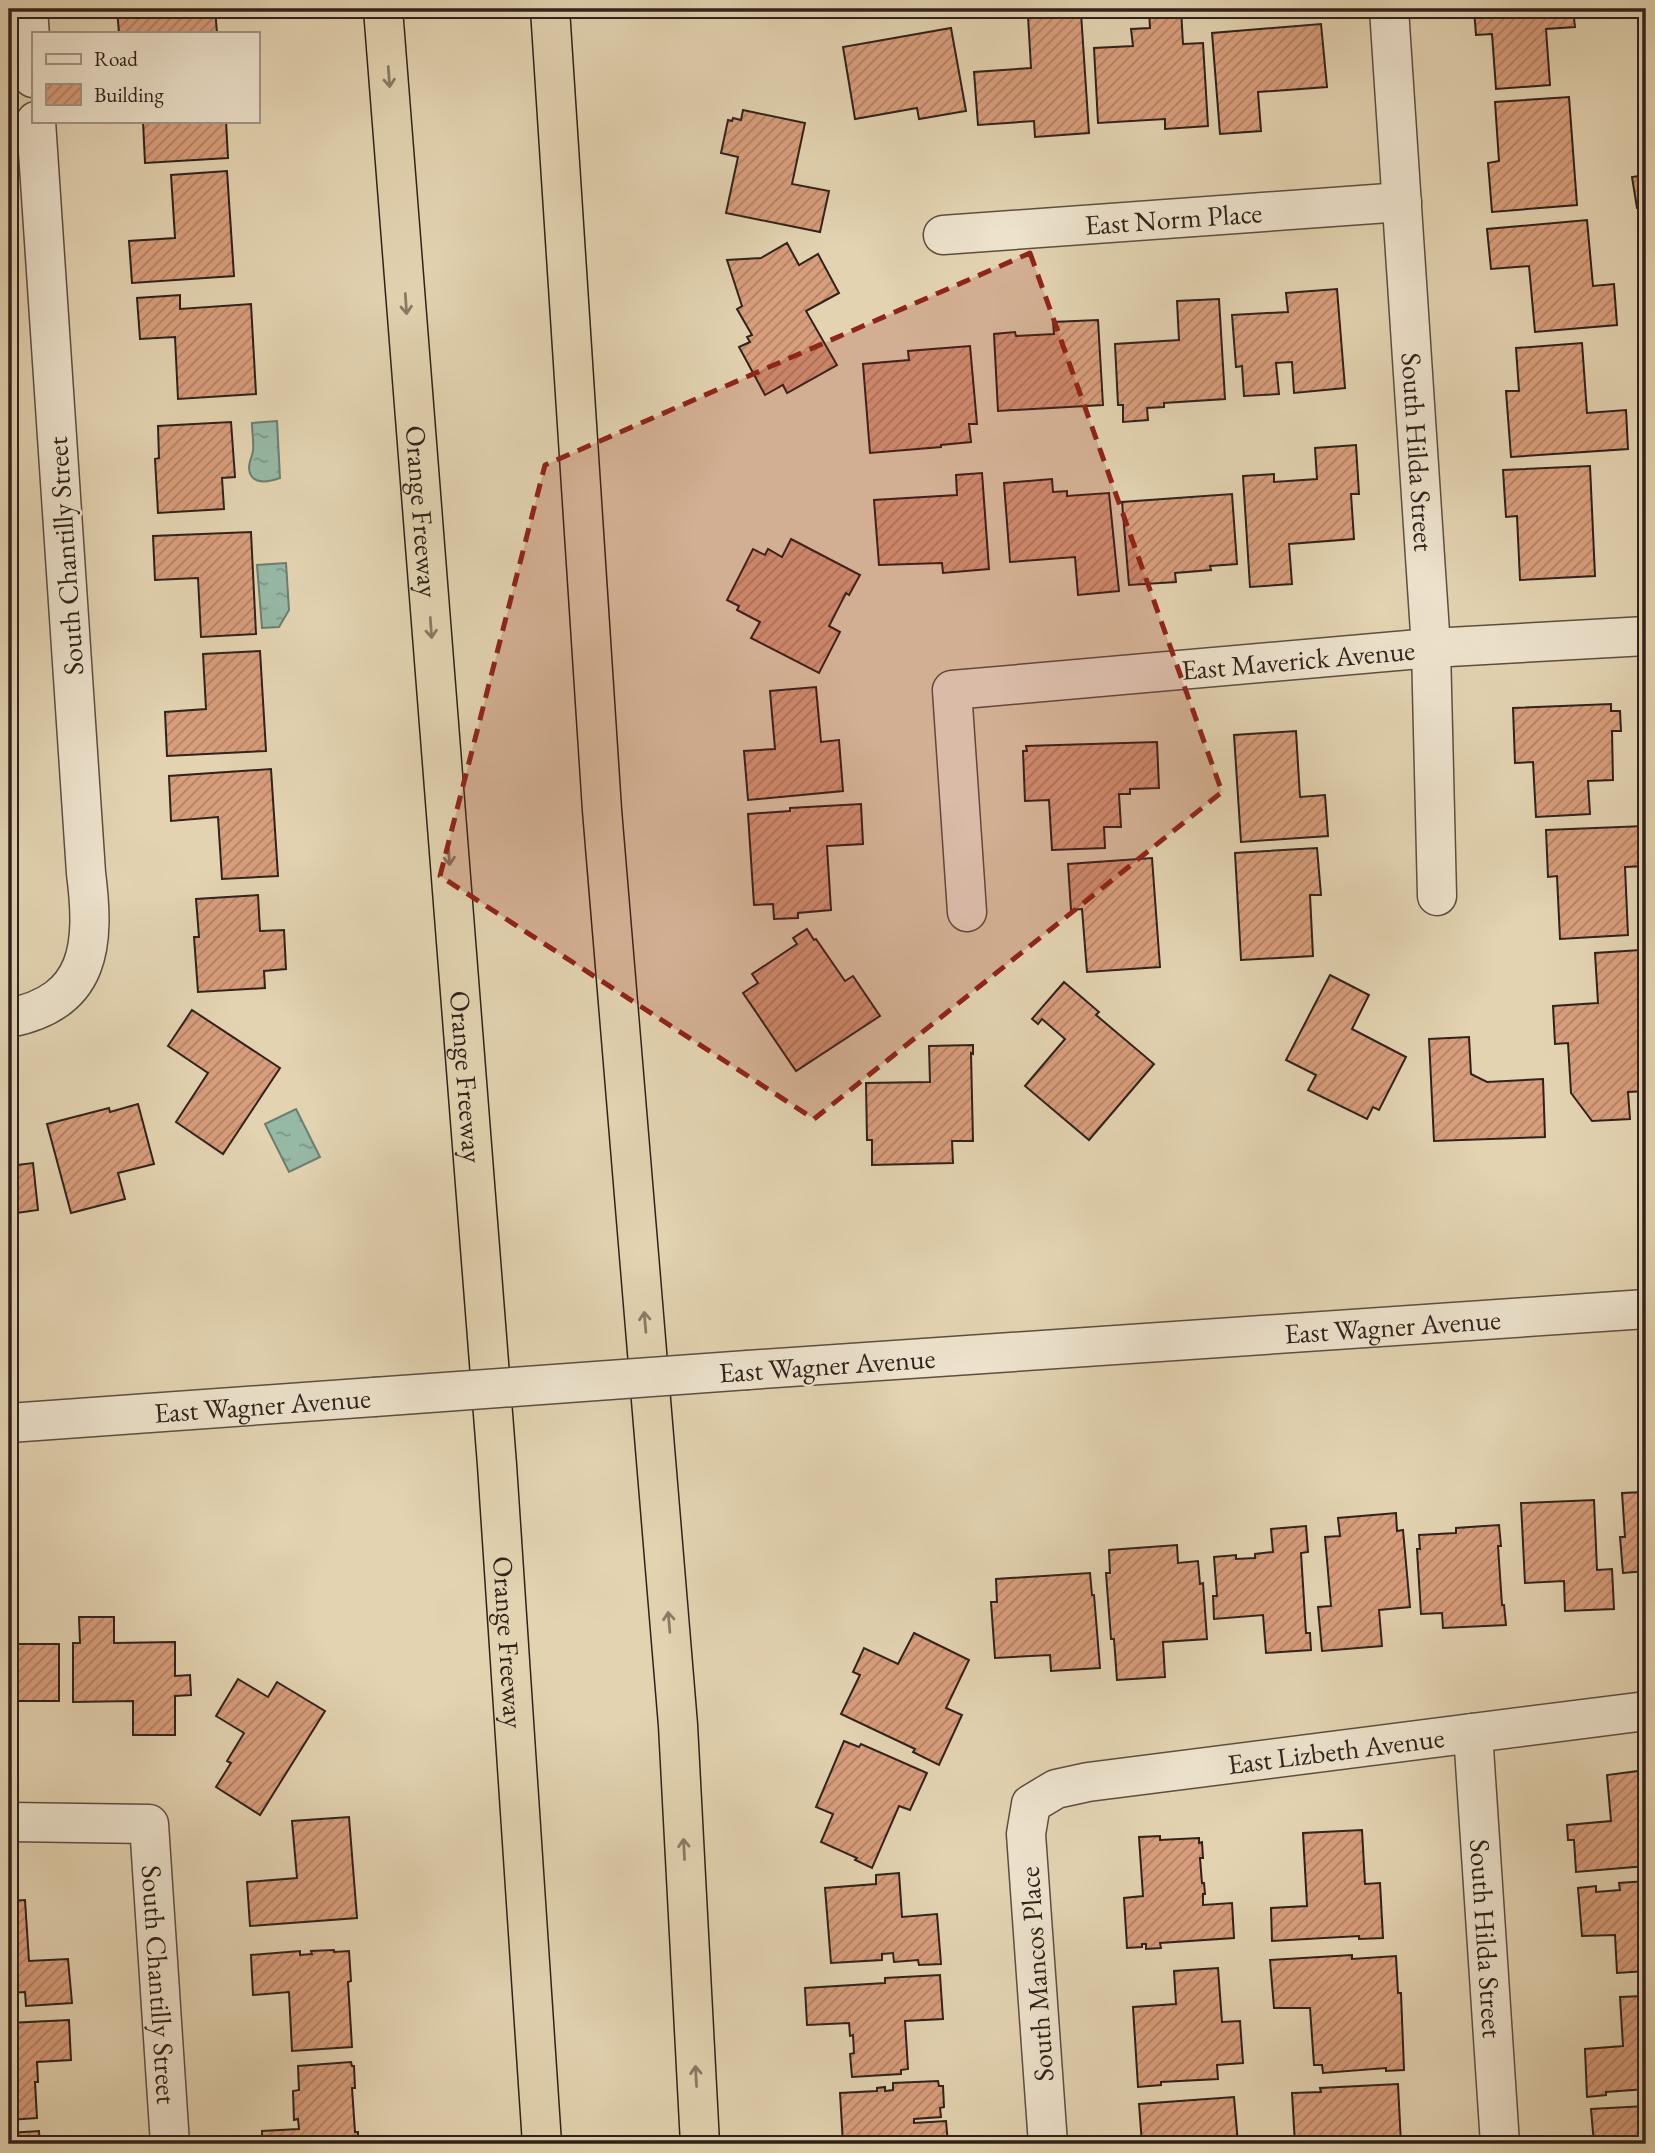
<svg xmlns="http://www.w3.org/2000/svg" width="1655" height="2153" font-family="'EB Garamond',serif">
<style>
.water{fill:url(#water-ripples);stroke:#6d7d6f;stroke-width:2}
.building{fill:url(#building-hatch);stroke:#30221c;stroke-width:2}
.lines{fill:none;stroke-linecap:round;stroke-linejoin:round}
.minor-casing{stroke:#5d4e41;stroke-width:41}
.tertiary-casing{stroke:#5d4e41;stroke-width:41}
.motorway-casing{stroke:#30221c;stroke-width:41}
.minor{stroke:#ede2cc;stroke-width:38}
.tertiary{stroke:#ede2cc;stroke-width:38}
.motorway{stroke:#e3d3b1;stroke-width:38}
.tertiary-bridge-casing{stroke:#5d4e41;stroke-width:41;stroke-linecap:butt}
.tertiary-bridge{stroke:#ede2cc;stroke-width:38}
.oneway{stroke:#8a7a66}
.marked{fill:#8f2418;fill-opacity:0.2;stroke:#8f2418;stroke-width:5;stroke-dasharray:14 9;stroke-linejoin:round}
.labels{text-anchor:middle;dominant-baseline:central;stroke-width:5;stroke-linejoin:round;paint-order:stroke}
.street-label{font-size:28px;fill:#30221c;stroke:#ede2cc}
</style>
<defs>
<pattern id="water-ripples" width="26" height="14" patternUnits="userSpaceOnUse" patternTransform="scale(1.75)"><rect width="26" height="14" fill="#96b9a6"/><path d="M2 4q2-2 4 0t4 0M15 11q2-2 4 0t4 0" fill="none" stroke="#7b9686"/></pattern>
<pattern id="building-hatch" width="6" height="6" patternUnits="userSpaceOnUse" patternTransform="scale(1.75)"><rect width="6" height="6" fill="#d99e7c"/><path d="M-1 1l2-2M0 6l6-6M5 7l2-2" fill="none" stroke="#b08065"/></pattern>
</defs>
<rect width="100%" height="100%" fill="#e3d3b1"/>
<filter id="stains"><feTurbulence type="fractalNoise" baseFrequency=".00286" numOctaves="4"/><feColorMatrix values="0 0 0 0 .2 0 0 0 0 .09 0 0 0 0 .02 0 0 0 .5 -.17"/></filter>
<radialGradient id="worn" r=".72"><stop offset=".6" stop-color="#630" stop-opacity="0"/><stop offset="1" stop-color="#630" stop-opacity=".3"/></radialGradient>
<g class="water">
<path d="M277,421L280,478C269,482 250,486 249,468C249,462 252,457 253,451C254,442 252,432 252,423Z"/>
<polygon points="286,563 289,610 279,627 262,628 257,565"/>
<polygon points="296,1109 320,1157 289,1172 265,1124"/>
</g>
<g class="building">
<polygon points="117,9 215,9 217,33 119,33"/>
<polygon points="1181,9 1183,44 1203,43 1208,126 1165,129 1165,119 1098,123 1094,48 1133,46 1131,29 1150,28 1149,10"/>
<polygon points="1474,9 1573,9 1575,27 1546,29 1550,85 1496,89 1492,34 1476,35"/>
<polygon points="1081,13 1089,133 1035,137 1034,121 978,125 974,72 1031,68 1028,16"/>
<polygon points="1321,24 1327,87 1258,92 1261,131 1220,134 1212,33"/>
<polygon points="951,28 966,111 919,119 917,108 855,119 843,47"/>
<polygon points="1569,97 1577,205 1492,212 1488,163 1499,161 1495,102"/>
<polygon points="743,110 805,123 792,184 829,191 820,232 726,213 738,157 721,153 728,120 732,121 733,118 741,120"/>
<polygon points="143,121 226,121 228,158 145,163"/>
<polygon points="227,171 234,276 132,283 129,241 175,238 171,175"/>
<polygon points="1646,175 1646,207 1637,208 1632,177"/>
<polygon points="1587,220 1593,286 1614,284 1617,325 1535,332 1529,266 1491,269 1487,229"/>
<polygon points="787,243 799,265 818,254 839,293 806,311 837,365 787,393 783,385 765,395 739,347 750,342 747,337 752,335 737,309 742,306 727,260 761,258"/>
<polygon points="1337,289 1345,388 1294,393 1292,362 1276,363 1279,394 1244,396 1242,366 1236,367 1232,315 1288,312 1286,293"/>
<polygon points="180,295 180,309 251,304 256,394 178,399 175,337 140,339 137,298"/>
<polygon points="1219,299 1225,399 1164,403 1164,407 1147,408 1148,420 1123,422 1123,405 1118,405 1115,344 1179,340 1177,301"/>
<polygon points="1098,320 1103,405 998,411 994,334 1015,332 1016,336 1054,334 1053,322"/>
<polygon points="1582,343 1587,413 1626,410 1628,449 1511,457 1506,391 1519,391 1516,348"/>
<polygon points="970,346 977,424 969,424 971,442 941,445 941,447 870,453 863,364 909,360 908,351"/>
<polygon points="231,422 235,477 222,478 224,509 158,513 155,459 159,458 158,426"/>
<polygon points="1356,445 1359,494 1351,494 1354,539 1289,544 1292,584 1250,587 1243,476 1274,474 1274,482 1317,479 1315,448"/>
<polygon points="1590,466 1595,576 1520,580 1517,516 1506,517 1503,470"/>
<polygon points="982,473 989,569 943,573 942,563 879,565 874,500 957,495 956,475"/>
<polygon points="1052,479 1053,492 1067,491 1067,496 1109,493 1119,591 1078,595 1075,557 1010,562 1004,483"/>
<polygon points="1232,494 1237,564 1210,566 1211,570 1175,573 1176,582 1129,585 1122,502"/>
<polygon points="251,532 256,634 201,637 198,578 155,580 153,536"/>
<polygon points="791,539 860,575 849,595 846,593 829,626 840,632 819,673 751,638 760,622 737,610 739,606 727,600 753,549 765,555 768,549 782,557"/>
<polygon points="260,651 266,751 167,756 165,712 206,709 203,654"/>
<polygon points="816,687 821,742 839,740 843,791 748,800 744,751 775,749 770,691"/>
<polygon points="1611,704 1611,711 1620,711 1621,731 1612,731 1613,780 1588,781 1590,814 1536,817 1533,762 1515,763 1513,708"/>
<polygon points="1296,731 1300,797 1325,795 1328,836 1241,842 1234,735"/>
<polygon points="1157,742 1159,788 1130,789 1130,794 1119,794 1121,827 1104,827 1105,848 1052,850 1049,800 1025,801 1023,751 1027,751 1026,746"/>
<polygon points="271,769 278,876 222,879 218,817 171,821 169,776"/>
<polygon points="861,804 863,844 827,846 831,910 798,913 798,918 774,919 773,904 754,905 748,814 790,811 790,808"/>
<polygon points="1644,826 1646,866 1625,867 1628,935 1560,939 1557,876 1548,877 1546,830"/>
<polygon points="1317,848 1321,895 1310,895 1313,956 1241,960 1235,853"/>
<polygon points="1152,858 1160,967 1087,972 1082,909 1071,910 1068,864"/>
<polygon points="258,895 260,931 284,930 286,969 264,971 265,988 198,992 194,937 199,937 196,899"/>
<polygon points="807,929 814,940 816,939 845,981 853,976 880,1016 796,1071 743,993 758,983 752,974 797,944 793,938"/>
<polygon points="1640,950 1646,1031 1646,1091 1628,1092 1630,1119 1592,1121 1571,1093 1568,1043 1555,1044 1553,1006 1598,1003 1595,953"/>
<polygon points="1330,975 1369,995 1352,1029 1406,1057 1379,1110 1373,1107 1367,1119 1308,1090 1316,1075 1286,1060"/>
<polygon points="1064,982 1099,1012 1096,1015 1154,1064 1089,1140 1025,1086 1065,1039 1042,1019 1038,1024 1032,1019"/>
<polygon points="192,1010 280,1068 223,1154 176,1122 208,1073 168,1046"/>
<polygon points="1469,1037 1471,1074 1487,1082 1543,1079 1545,1137 1434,1141 1429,1039"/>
<polygon points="973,1045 973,1054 971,1053 973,1141 952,1141 953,1163 872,1165 872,1140 867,1140 866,1083 930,1082 929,1046"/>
<polygon points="138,1104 154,1164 118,1173 125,1199 71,1213 47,1124 109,1108 110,1112"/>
<polygon points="33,1163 38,1210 9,1214 9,1166"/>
<polygon points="1643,1474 1646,1474 1646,1571 1623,1573 1620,1537 1625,1537 1622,1493 1644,1492"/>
<polygon points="1594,1500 1597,1570 1612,1569 1614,1609 1565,1611 1564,1581 1525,1583 1521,1503"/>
<polygon points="1396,1513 1397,1531 1403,1530 1410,1607 1379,1610 1382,1646 1322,1651 1318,1607 1331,1606 1325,1537 1340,1536 1338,1518"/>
<polygon points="1499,1525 1501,1546 1498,1546 1502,1605 1504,1605 1506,1625 1443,1628 1442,1613 1421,1614 1417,1549 1420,1549 1419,1535 1456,1533 1456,1528"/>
<polygon points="1306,1526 1308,1552 1301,1553 1306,1633 1310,1633 1311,1650 1266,1653 1263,1615 1214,1619 1213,1596 1217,1596 1214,1557 1236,1555 1236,1559 1255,1558 1255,1554 1273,1552 1271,1529"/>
<polygon points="1177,1545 1178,1563 1198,1561 1200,1584 1203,1583 1207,1639 1163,1642 1165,1677 1117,1680 1114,1639 1111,1639 1106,1573 1110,1573 1109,1550"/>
<polygon points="1090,1573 1092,1595 1094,1595 1100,1668 1051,1671 1050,1655 995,1658 991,1602 997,1602 996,1579"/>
<polygon points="79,1617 114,1617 114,1643 175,1642 175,1676 190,1675 191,1695 175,1696 175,1735 133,1735 133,1701 73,1702 73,1643 80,1643"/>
<polygon points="914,1633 969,1660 946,1708 962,1715 939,1765 913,1752 915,1749 841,1714 860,1675 853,1672 864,1648 898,1664"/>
<rect x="9" y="1644" width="50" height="57"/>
<polygon points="238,1679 268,1697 277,1682 325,1711 260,1815 216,1787 231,1763 227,1761 244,1733 216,1716"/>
<polygon points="844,1741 859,1747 861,1744 927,1773 910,1810 899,1806 872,1868 855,1860 857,1858 821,1842 833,1814 816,1807"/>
<polygon points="1646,1770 1646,1866 1576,1872 1574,1840 1568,1840 1567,1825 1611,1821 1607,1775"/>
<polygon points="349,1817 357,1918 250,1926 247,1882 297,1878 292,1821"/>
<polygon points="1362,1830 1365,1884 1380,1883 1383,1938 1359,1939 1359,1936 1272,1941 1271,1908 1307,1906 1303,1833"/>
<polygon points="1160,1836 1160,1840 1199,1838 1199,1843 1202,1842 1203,1858 1200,1858 1202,1883 1204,1883 1205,1894 1203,1894 1203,1905 1232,1903 1234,1938 1160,1943 1161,1948 1146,1949 1146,1944 1142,1944 1142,1947 1127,1948 1124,1898 1143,1896 1139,1837"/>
<polygon points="899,1873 902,1917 937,1914 941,1964 919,1965 918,1960 894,1962 893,1953 882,1954 882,1960 831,1963 825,1888 876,1884 876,1875"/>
<polygon points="1646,1881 1646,1971 1617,1973 1615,1935 1582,1936 1578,1888 1596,1886 1596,1892 1620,1890 1619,1883"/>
<polygon points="25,1900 29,1961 68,1959 72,2003 26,2006 25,1992 9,1993 9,1901"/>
<polygon points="334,1950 334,1952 349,1951 351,1981 348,1982 352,2047 292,2051 289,1992 253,1995 251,1955 300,1951 300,1955 312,1954 311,1951"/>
<polygon points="1352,1955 1352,1959 1396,1956 1398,1993 1401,1993 1404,2070 1386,2071 1386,2068 1323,2073 1322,2065 1314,2065 1310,2008 1274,2008 1270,1960"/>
<polygon points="1218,1968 1222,2022 1240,2021 1243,2063 1217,2065 1218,2079 1161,2082 1161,2085 1138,2087 1133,2007 1176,2004 1174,1971"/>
<polygon points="940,1975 943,2019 905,2021 908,2069 901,2070 901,2074 852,2077 850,2054 854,2053 853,2035 850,2036 849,2023 807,2025 805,1988 885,1983 885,1978"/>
<polygon points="1643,1996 1643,1999 1646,1999 1646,2089 1606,2092 1606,2095 1587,2097 1585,2049 1623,2046 1620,1997"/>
<polygon points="69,2020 71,2060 37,2062 38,2082 35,2082 37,2118 9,2120 9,2023"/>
<polygon points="351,2062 352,2066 354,2066 355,2088 352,2088 355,2132 358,2132 358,2144 262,2144 262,2131 299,2129 298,2119 294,2120 293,2091 299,2090 298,2066"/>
<polygon points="938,2081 939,2086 943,2086 944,2107 940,2108 941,2117 914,2119 914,2123 946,2121 948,2144 843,2144 840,2093 877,2091 877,2088 885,2087 885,2091 893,2090 893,2083"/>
<polygon points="1398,2084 1401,2144 1295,2144 1292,2093 1321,2092 1320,2088"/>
<polygon points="1234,2097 1238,2143 1257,2141 1257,2144 1142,2144 1139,2104"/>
<polygon points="1646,2106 1646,2144 1594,2144 1591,2109"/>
<polygon points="39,2131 40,2144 9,2144 9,2133"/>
</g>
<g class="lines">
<g class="minor-casing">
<g id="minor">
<polyline points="28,9 33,78"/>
<path id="s1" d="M1389,9L1431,648L1437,896"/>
<path id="s2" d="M943,235L1402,202"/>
<path id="s3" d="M967,912L952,690L1431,648L1646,636"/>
<path d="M9,1018C92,1002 95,944 86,873L36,121"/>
<path id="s4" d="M1473,1733L1500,2144"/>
<path id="s5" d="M9,1822L149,1824L170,2144"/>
<path id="s6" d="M1048,2144L1026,1834L1031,1804L1056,1789L1088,1782L1646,1711"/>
</g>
</g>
<g class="tertiary-casing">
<g id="tertiary">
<path id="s7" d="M748,1370L1646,1309"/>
<path id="s8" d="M9,1423L374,1397"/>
</g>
</g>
<g class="motorway-casing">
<g id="motorway">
<path id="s9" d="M383,9L497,1465L542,2144"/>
<polyline points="550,9 602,810 678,1725 700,2144"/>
</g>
</g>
<use href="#minor" class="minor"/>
<use href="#tertiary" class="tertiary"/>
<use href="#motorway" class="motorway"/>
<g class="tertiary-bridge-casing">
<polyline id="tertiary-bridge" points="374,1397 748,1370"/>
</g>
<use href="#tertiary-bridge" class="tertiary-bridge"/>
</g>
<defs><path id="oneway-shaft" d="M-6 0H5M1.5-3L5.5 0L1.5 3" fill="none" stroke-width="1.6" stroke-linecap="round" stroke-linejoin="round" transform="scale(1.75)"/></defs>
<g class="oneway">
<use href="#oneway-shaft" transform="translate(389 77) rotate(86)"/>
<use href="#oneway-shaft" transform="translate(406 304) rotate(86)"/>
<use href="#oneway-shaft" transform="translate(431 628) rotate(86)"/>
<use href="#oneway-shaft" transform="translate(449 855) rotate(86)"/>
<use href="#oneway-shaft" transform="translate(645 1322) rotate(-95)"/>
<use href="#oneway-shaft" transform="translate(669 1622) rotate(-95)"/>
<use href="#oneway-shaft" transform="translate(684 1849) rotate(-93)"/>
<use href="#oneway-shaft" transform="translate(696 2076) rotate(-93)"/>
</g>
<path class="marked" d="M1030,253L1222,792L814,1119L440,876L545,465Z"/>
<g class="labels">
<g class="street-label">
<text stroke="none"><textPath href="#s2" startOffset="231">East Norm Place</textPath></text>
<text stroke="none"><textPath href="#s1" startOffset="444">South Hilda Street</textPath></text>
<text stroke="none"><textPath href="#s9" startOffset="504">Orange Freeway</textPath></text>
<text transform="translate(65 556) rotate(-94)">South Chantilly Street</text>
<text stroke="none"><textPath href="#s3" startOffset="570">East Maverick Avenue</textPath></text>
<text stroke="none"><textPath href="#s9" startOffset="1071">Orange Freeway</textPath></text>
<text stroke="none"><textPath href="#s7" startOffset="646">East Wagner Avenue</textPath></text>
<text transform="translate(827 1365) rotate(-4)">East Wagner Avenue</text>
<text stroke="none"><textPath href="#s8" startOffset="254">East Wagner Avenue</textPath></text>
<text stroke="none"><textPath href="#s9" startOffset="1638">Orange Freeway</textPath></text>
<text stroke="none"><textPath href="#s6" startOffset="653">East Lizbeth Avenue</textPath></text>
<text stroke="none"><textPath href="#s4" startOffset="206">South Hilda Street</textPath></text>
<text transform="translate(1036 1974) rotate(-94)">South Mancos Place</text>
<text stroke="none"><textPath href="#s5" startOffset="301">South Chantilly Street</textPath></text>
</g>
</g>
<rect width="1655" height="2153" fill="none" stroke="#e3d3b1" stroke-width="35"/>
<rect x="10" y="10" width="1634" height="2132" fill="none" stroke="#30221c" stroke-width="3.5"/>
<rect x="18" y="18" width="1620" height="2118" fill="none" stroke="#30221c" stroke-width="2"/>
<rect x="32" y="32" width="228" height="91" fill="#ede2cc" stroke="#a19586" stroke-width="2"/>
<rect x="46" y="54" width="35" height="10" fill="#ede2cc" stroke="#a19586" stroke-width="2"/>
<text x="94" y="66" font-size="21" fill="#30221c">Road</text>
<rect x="46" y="84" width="35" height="21" fill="url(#building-hatch)" stroke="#a19586" stroke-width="2"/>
<text x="94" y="102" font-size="21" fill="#30221c">Building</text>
<rect width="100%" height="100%" filter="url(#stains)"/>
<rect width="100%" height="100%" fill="url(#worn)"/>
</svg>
